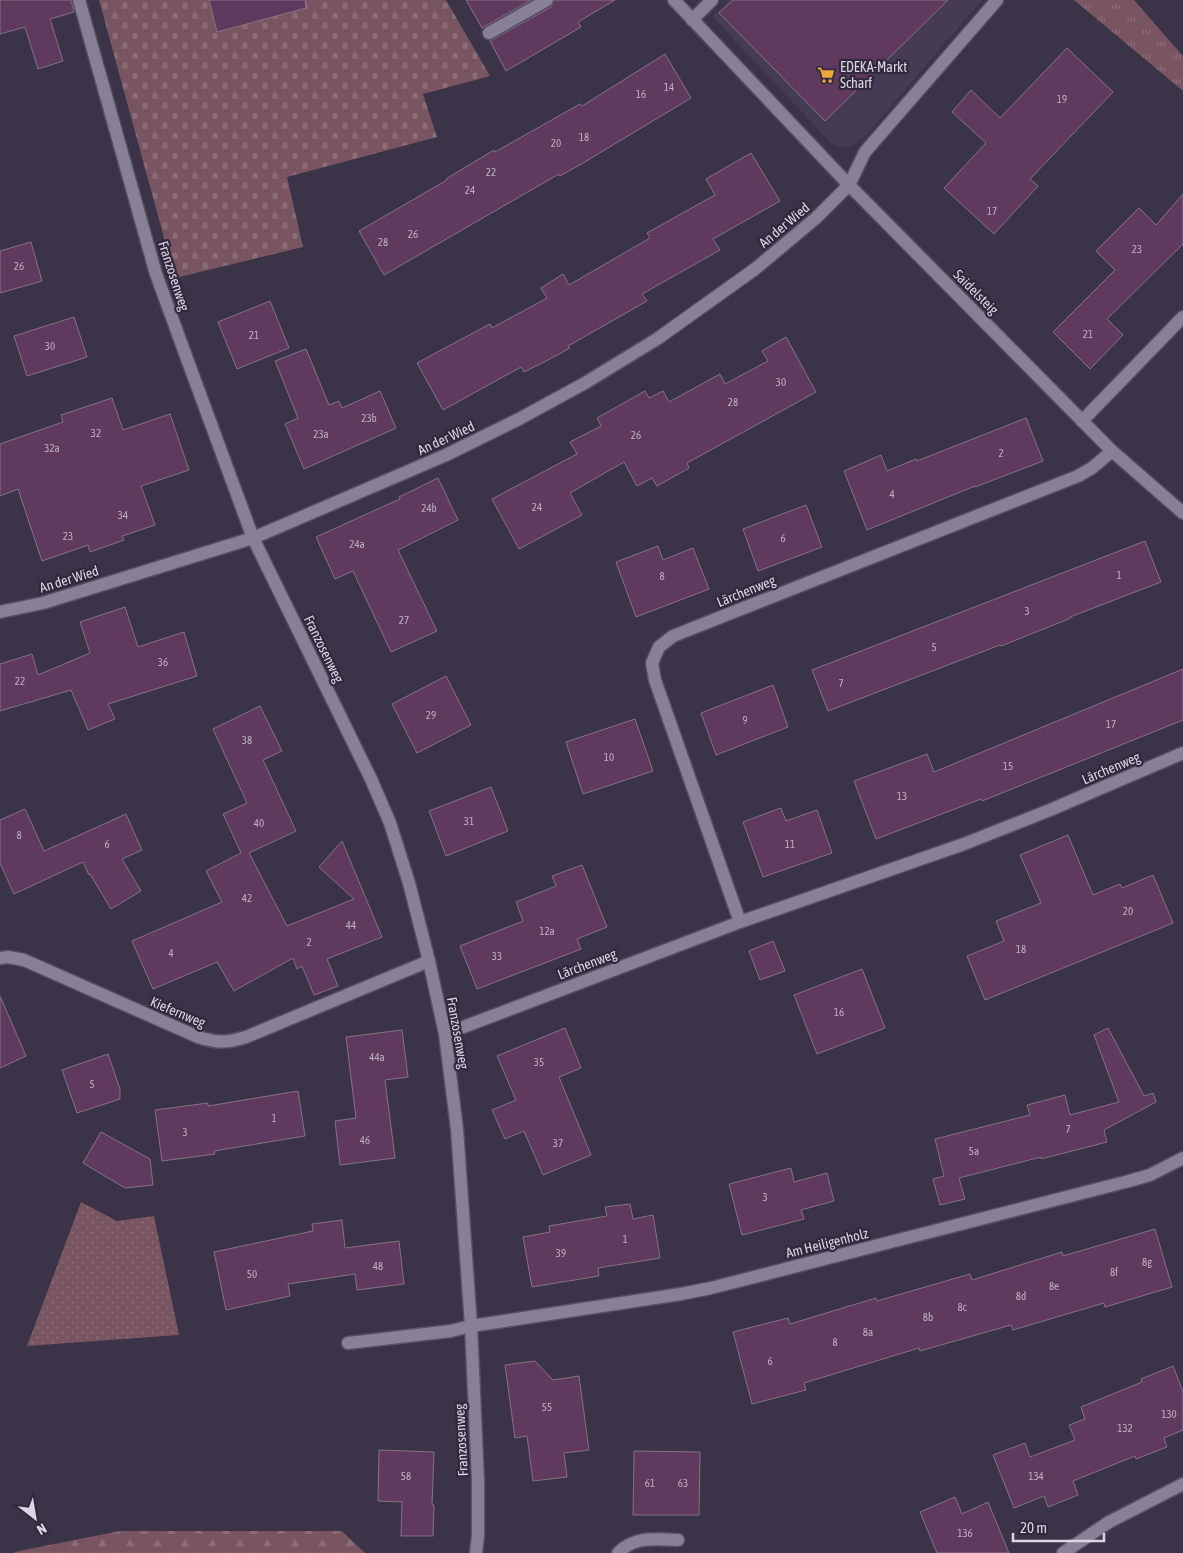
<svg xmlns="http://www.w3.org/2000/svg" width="1183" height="1553" font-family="'Asap Condensed',sans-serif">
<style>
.built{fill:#453b55}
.grass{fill:url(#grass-dots)}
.forest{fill:url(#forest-firs)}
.cemetery{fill:url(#cemetery-stones)}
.park{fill:url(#park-tufts)}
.building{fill:#603a5e;stroke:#867284}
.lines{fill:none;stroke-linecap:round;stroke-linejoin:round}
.minor-casing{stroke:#564f60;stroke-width:15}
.minor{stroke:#888097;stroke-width:12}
.labels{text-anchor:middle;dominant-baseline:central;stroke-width:4.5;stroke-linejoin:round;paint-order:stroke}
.number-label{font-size:11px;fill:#bcafc2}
.poi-label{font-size:14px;fill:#dbd6e3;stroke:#31293d;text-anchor:start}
.street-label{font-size:14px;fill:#dbd6e3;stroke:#31293d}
</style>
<defs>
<pattern id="grass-dots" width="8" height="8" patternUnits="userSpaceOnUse" patternTransform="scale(1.25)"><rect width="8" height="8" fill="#785561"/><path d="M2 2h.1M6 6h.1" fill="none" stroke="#8b6d78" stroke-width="1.8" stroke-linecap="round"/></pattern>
<pattern id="forest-firs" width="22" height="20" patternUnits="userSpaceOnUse" patternTransform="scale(1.25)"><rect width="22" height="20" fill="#785561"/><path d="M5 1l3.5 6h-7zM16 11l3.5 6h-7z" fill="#8b6d78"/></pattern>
<pattern id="cemetery-stones" width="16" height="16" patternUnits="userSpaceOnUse" patternTransform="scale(1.25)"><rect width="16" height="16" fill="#785561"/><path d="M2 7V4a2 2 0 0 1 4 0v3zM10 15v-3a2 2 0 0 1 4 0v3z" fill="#8b6d78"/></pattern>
<pattern id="park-tufts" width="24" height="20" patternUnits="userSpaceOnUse" patternTransform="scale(1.25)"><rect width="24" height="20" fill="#785561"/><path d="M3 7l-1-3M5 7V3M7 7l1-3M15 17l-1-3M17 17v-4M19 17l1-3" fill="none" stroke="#8b6d78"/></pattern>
</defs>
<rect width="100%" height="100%" fill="#3b3347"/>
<polygon class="built" points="729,0 982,0 866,135 853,145 844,147 837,147 829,141 712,16"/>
<polygon class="grass" points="81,1202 117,1221 154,1216 179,1335 27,1346"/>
<polygon class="forest" points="120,1531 342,1531 365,1553 13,1553 19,1551"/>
<polygon class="cemetery" points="99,0 446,0 490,76 423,94 437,137 287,177 303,247 175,278"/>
<polygon class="park" points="1074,0 1134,0 1183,56 1183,91"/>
<g class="building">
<polygon points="0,0 71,0 74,12 50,19 63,61 38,69 25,27 0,34"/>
<polygon points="209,0 305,0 306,8 217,32"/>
<polygon points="466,0 531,0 482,28"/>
<polygon points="555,0 615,0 578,22 581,27 506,71 490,41 551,7"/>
<polygon points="733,0 948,0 825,121 719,13"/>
<polygon points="1067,48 1113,92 1030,179 1038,186 994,234 944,188 986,143 952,112 971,90 1000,118"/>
<polygon points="665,54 691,98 583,163 560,176 559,174 384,275 359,231 447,180 446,179 494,150 495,152 580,104 582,106"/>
<polygon points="751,153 780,201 713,239 720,250 642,294 647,301 568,346 570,348 548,360 524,372 521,367 443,410 417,363 490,324 492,328 547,298 541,288 563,274 569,285 650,238 647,233 715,195 706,179"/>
<polygon points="1183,194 1183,244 1107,319 1123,335 1090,369 1053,332 1115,270 1096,251 1139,208 1156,225"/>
<polygon points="31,242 42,281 0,293 0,251"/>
<polygon points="270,301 289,348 237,369 218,322"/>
<polygon points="74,317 87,357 27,376 14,336"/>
<polygon points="786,337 816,392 687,463 689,468 657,486 652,478 637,486 624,462 570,493 582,515 519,549 492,499 577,454 570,442 601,426 597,418 645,391 649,398 663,391 669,402 720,374 725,384 768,361 762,351"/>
<polygon points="306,349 329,405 339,401 342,408 380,391 396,428 304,469 285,424 298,418 275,361"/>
<polygon points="112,398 123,430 170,414 189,470 141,486 155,525 122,536 124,540 90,552 88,545 42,561 18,489 0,496 0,444 63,422 61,415"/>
<polygon points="1026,418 1043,461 975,487 975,486 867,530 844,471 881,455 887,471 916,459 917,461"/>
<polygon points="438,478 458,520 398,550 437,631 391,652 353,571 335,579 316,537 400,499 399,497"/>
<polygon points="806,505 822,547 758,571 743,529"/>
<polygon points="1145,541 1161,582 1070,617 1071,618 1001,646 1000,645 828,711 812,670"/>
<polygon points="658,546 663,560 693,548 709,589 636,617 616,562"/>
<polygon points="125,607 138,647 184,632 197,676 108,704 115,719 88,730 71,690 0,711 0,664 32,654 38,675 90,653 80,622"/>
<polygon points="1183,669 1183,720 982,801 981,799 876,839 854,781 927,754 934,772"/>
<polygon points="446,676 471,725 417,753 392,704"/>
<polygon points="773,685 788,727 716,755 701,713"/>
<polygon points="260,706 282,751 263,760 296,831 249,853 287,926 354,899 319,867 342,841 382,937 327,959 338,986 314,995 302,966 297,969 293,958 234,991 217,962 153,989 132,941 222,902 206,871 241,853 223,814 247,803 213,729"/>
<polygon points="635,719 653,771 583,794 566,742"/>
<polygon points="491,787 508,831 446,856 429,811"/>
<polygon points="781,808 786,821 817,810 832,853 763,877 743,822"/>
<polygon points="25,809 44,851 126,814 142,850 122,859 141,891 111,909 90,874 89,875 83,862 14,894 0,863 0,820"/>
<polygon points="1068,835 1093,895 1120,884 1122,888 1153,875 1173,923 985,1000 967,956 1004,941 996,921 1041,903 1020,855"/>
<polygon points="582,865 607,927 577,939 581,949 477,989 460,946 523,921 516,902 556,886 552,876"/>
<polygon points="773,941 785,971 760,980 749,951"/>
<polygon points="862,969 885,1028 817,1054 794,995"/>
<polygon points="0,996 26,1056 0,1068"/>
<polygon points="565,1028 581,1068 559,1077 591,1155 543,1175 524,1131 505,1139 492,1110 516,1100 497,1056"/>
<polygon points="1108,1028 1144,1096 1153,1093 1156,1102 1104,1130 1107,1142 1041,1159 1041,1157 959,1178 965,1199 940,1205 933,1179 944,1176 935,1139 1030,1115 1027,1105 1065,1095 1070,1115 1119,1102 1094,1035"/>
<polygon points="402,1030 408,1077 385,1080 395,1158 340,1165 335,1121 356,1118 346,1037"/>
<polygon points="108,1054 120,1089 120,1099 77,1113 62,1070"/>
<polygon points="298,1091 305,1136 214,1151 215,1154 162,1161 155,1110 208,1103 208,1106"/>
<polygon points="101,1132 150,1159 153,1185 125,1188 83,1163"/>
<polygon points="791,1168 794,1182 827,1173 834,1201 801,1210 804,1219 742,1235 729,1184"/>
<polygon points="630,1204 633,1219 653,1215 660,1258 598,1268 599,1276 532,1287 523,1237 550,1232 549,1226 607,1216 605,1207"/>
<polygon points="342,1220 345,1248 399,1241 404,1284 357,1290 355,1274 288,1284 290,1296 226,1310 214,1252 313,1231 312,1224"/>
<polygon points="1155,1229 1172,1287 1105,1307 1104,1303 1013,1330 1011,1325 920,1351 919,1348 804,1383 806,1390 752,1404 733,1332 788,1318 790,1324 876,1298 877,1301 970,1274 972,1280 1062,1252 1063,1256"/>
<polygon points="535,1361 553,1380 579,1376 589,1450 564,1453 567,1477 533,1481 527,1436 515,1438 505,1365"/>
<polygon points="1173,1366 1183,1392 1183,1430 1164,1438 1167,1447 1136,1459 1135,1456 1073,1481 1078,1495 1048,1507 1044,1496 1014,1508 993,1455 1025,1443 1030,1457 1075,1440 1069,1425 1085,1419 1081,1407 1142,1382 1141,1379"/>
<polygon points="379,1450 434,1452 432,1505 434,1505 433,1536 401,1536 402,1502 378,1501"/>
<polygon points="634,1451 700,1452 699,1515 633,1515"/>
<polygon points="955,1497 962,1514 988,1502 1009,1553 937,1553 920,1512"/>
</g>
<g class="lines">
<g class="minor-casing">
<g id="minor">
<polyline points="79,0 156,274 183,348 253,538 371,779 390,823 409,883 429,961 445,1034 457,1129 471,1326 478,1481 478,1536 476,1553"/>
<polyline points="674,0 849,185 1112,451 1183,513"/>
<polyline points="692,20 712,0"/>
<polyline points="489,33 547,0"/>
<polyline points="1082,421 1183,317"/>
<polyline points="0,612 43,603 253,538 446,455 519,419 585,383 657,339 755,269 816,218 849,185 865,152 997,0"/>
<polyline points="740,922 655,680 652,663 659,647 673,636 1078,476 1092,468 1112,451"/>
<path d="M0,958L8,957L24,960L198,1037C217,1043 227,1043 246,1037L429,961"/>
<polyline points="445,1034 740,922 964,844 1050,810 1183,753"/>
<polyline points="348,1343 451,1331 471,1326 681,1294 711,1288 1129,1181 1150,1175 1183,1158"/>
<path d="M618,1553C634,1536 656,1539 678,1540"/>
<polyline points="1063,1553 1109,1522 1183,1484"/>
</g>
</g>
<use href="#minor" class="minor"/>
</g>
<defs>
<g id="supermarket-bare" transform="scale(1.35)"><path d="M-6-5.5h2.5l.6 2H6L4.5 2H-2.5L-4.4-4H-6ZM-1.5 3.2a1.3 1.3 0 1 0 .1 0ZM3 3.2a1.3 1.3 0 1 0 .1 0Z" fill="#eba93a" stroke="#31293d" stroke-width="2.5" paint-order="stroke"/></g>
</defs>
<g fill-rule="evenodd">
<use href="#supermarket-bare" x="826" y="75"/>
</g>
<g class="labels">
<g class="number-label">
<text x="669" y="87">14</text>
<text x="641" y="94">16</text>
<text x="1062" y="99">19</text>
<text x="584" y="137">18</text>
<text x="556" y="143">20</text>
<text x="491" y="172">22</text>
<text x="470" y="190">24</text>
<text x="992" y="211">17</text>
<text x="413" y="234">26</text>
<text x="383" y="242">28</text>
<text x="1137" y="249">23</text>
<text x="19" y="266">26</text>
<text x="1088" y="334">21</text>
<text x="254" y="335">21</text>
<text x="50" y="346">30</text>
<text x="781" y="382">30</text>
<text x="733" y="402">28</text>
<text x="369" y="418">23b</text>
<text x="96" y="433">32</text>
<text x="321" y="434">23a</text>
<text x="636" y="435">26</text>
<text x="52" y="448">32a</text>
<text x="1001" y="453">2</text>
<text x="892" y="494">4</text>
<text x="537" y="507">24</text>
<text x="429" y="508">24b</text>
<text x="123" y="515">34</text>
<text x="68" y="536">23</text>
<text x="783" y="538">6</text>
<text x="357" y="544">24a</text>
<text x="1119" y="575">1</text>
<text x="662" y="576">8</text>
<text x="1027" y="611">3</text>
<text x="404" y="620">27</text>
<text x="934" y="647">5</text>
<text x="163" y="662">36</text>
<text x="20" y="681">22</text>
<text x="841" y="683">7</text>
<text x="431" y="715">29</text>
<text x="745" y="720">9</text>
<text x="1111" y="724">17</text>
<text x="247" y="740">38</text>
<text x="609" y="757">10</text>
<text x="1008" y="766">15</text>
<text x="902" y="796">13</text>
<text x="469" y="821">31</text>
<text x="259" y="823">40</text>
<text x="19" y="835">8</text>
<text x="107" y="844">6</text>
<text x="790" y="844">11</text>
<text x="247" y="898">42</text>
<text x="1128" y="911">20</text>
<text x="351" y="925">44</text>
<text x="547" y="931">12a</text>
<text x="309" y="942">2</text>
<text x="1021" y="949">18</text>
<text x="171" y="953">4</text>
<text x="497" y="956">33</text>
<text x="839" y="1012">16</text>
<text x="377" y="1057">44a</text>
<text x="539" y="1062">35</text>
<text x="92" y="1084">5</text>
<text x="274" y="1118">1</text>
<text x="1068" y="1129">7</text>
<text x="185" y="1132">3</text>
<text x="365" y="1140">46</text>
<text x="558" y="1143">37</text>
<text x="974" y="1151">5a</text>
<text x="765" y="1197">3</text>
<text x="625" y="1239">1</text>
<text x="561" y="1253">39</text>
<text x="1147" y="1262">8g</text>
<text x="378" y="1266">48</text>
<text x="1114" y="1272">8f</text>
<text x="252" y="1274">50</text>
<text x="1054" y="1286">8e</text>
<text x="1021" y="1296">8d</text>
<text x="962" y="1307">8c</text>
<text x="928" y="1317">8b</text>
<text x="868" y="1332">8a</text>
<text x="835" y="1342">8</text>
<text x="770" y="1361">6</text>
<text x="547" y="1407">55</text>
<text x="1169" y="1414">130</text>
<text x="1125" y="1428">132</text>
<text x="406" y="1476">58</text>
<text x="1036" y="1476">134</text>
<text x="650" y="1483">61</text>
<text x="683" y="1483">63</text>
<text x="965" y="1533">136</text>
</g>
<g class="poi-label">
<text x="840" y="67">EDEKA-Markt<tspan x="840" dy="16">Scharf</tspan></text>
</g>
<g class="street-label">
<text transform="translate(784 225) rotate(-40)">An der Wied</text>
<text transform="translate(174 276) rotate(72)">Franzosenweg</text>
<text transform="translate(976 292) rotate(45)">Saidelsteig</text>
<text transform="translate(446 438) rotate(-25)">An der Wied</text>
<text transform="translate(69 579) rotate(-17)">An der Wied</text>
<text transform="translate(746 591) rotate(-22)">Lärchenweg</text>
<text transform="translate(324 649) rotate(64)">Franzosenweg</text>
<text transform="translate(1111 768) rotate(-23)">Lärchenweg</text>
<text transform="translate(587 964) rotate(-21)">Lärchenweg</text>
<text transform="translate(178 1012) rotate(23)">Kiefernweg</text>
<text transform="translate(458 1033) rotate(80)">Franzosenweg</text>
<text transform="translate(827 1243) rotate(-14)">Am Heiligenholz</text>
<text transform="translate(461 1440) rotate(-93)">Franzosenweg</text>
</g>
</g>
<g transform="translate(35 1518) rotate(149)" stroke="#31293d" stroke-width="4" paint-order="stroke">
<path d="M0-4L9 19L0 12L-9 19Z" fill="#dbd6e3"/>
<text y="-8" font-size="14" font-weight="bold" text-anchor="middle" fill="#dbd6e3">N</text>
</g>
<path d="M1013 1533v8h91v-8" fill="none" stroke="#dbd6e3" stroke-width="2.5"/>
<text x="1020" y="1533" font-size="15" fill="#dbd6e3" stroke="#31293d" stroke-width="4" paint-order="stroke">20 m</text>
</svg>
